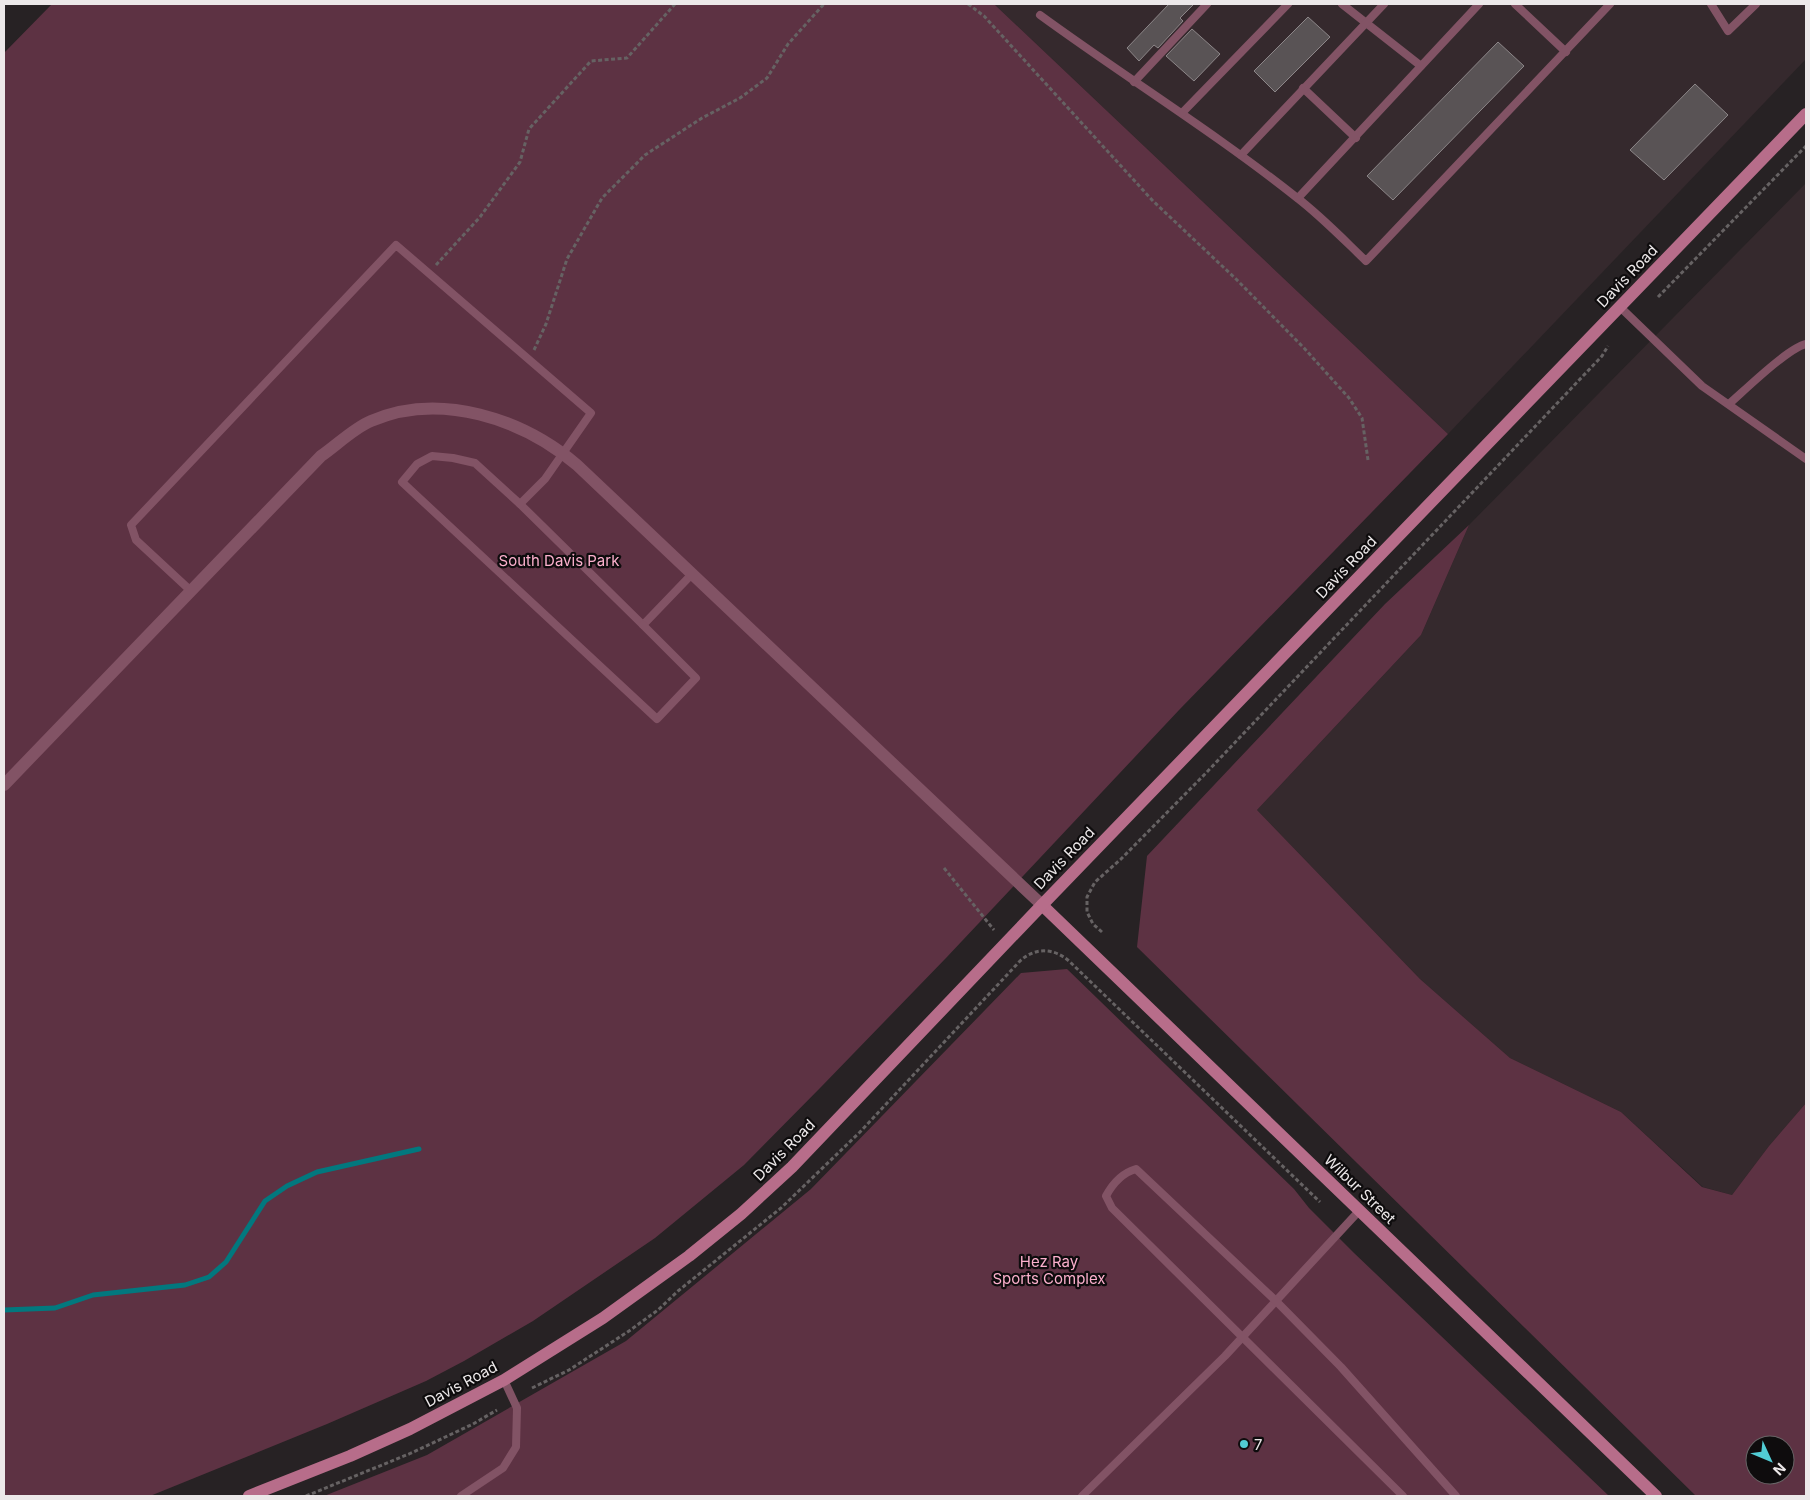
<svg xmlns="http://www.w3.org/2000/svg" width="1810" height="1500" font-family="Inter,sans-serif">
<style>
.built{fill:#35292d}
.green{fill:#5d3243;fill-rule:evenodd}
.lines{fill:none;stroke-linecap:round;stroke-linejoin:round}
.stream{stroke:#02787e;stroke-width:5}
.building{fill:#595355;stroke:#8c8688}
.path{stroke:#666263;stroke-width:3;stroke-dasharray:4 2.5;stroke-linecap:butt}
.lane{stroke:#825365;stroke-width:8}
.street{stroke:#825365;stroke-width:12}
.secondary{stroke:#b76d8a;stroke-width:12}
.poi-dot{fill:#51ccd4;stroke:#0e0c0d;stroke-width:2}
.labels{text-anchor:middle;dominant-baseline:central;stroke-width:4.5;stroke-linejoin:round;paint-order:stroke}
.street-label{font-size:15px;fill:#ece8e9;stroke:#0e0c0d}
.park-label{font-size:15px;fill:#fcb0cd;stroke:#0e0c0d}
.poi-label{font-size:15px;fill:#ece8e9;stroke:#0e0c0d;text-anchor:start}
</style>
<rect width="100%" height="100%" fill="#272224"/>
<g class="built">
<polygon points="994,4 1806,4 1806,59 1448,434"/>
<polygon points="1806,183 1806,1103 1769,1146 1732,1195 1703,1187 1621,1112 1510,1058 1420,979 1257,810 1421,635 1469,525"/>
</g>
<g class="green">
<polygon points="52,4 994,4 1448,434 1180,709 946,958 821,1087 744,1165 655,1238 533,1321 464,1361 426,1381 327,1424 150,1496 4,1496 4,53"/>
<path d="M1469,525L1421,635L1257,810L1420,979L1510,1058L1621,1112L1702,1187L1732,1195L1769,1146L1806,1103V1496H1696L1137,947L1147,856L1385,604ZM1755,1445H1785V1475H1755Z"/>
<polygon points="1067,969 1294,1189 1309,1208 1354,1253 1609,1496 324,1496 427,1455 626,1341 811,1189 1021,973"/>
</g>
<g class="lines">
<polyline class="stream" points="4,1310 55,1308 93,1295 185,1285 209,1277 226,1262 265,1201 287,1186 317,1172 419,1149"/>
</g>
<g class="building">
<polygon points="1169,4 1194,4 1180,18 1183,21 1158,48 1154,45 1139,61 1127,48"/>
<polygon points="1308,17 1330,37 1275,92 1254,71"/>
<polygon points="1192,29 1220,54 1194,81 1166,56"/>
<polygon points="1498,42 1524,66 1393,200 1367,176"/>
<polygon points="1695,84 1728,115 1664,180 1630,150"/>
</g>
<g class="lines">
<g class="path">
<polyline points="968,4 984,16 1153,201 1237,280 1304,348 1349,398 1362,418 1368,460"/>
<polyline points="436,265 480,217 520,162 529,129 591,61 627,58 675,4"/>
<polyline points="1658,297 1806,146"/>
<polyline points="534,350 546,324 567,259 602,198 645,155 702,118 740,98 767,78 788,44 824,4"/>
<polyline points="944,868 994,930"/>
<polyline points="1102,932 1093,924 1087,912 1087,897 1095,882 1121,859 1206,773 1602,356 1608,346"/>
<path d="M532,1388L569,1370L629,1331L658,1310L678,1291L781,1208L860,1132L1020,961C1035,947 1054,948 1069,961L1320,1202"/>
<polyline points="306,1496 409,1454 473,1424 497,1410"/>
</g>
<g class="lane">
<polyline points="1342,4 1421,66"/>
<polyline points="1515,4 1566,52"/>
<polyline points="1711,4 1728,31 1756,4"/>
<path d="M1040,15C1125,77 1214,132 1296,197C1321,216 1343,239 1366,261L1610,4"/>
<polyline points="1134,82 1207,4"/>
<polyline points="1303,88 1356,138"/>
<polyline points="1182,113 1288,4"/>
<polyline points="1241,155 1384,4"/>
<polyline points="1298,198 1479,4"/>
<polyline points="1620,307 1702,386 1806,459"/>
<path d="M1729,404C1745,390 1788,348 1806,344"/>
<polyline points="520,504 643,625 693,573"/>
<polyline points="191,591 136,540 131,525 396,245 591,413 545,479 520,504 475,463 453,458 432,456 417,464 402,482 657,719 696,678 643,625"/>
<polyline points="461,1496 503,1468 516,1447 517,1408 504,1380"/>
<polyline points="1082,1496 1225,1356 1359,1211"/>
<path d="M1403,1496L1112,1208L1106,1196C1113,1183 1122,1173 1136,1169L1276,1301L1341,1367L1456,1496"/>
</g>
<path class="street" d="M4,785L321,456C337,445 354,428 371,421C440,391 523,419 577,465L1042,905"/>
<g class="secondary">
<polyline points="1042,905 1656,1496"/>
<polyline points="249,1496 350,1456 410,1429 504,1380 603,1318 689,1256 741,1214 792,1167 1042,905 1806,114"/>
</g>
</g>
<circle class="poi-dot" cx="1244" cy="1444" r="5"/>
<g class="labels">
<g class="street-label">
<text transform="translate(1627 276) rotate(-46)">Davis Road</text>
<text transform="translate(1346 567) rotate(-46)">Davis Road</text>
<text transform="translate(1064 858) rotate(-46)">Davis Road</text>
<text transform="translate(784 1150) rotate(-45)">Davis Road</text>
<text transform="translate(1360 1189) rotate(44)">Wilbur Street</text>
<text transform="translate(461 1384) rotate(-28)">Davis Road</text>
</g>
<g class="park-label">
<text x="559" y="560">South Davis Park</text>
<text x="1049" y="1261">Hez Ray<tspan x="1049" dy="17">Sports Complex</tspan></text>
</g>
<g class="poi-label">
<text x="1254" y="1444">7</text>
</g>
</g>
<rect width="1810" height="1500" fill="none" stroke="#ece8e9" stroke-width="10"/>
<g transform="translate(1770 1460) rotate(134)"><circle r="24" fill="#0e0c0d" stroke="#676465"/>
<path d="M0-4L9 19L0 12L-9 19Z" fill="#51ccd4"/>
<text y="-8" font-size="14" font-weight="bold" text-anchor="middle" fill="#ece8e9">N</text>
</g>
</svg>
